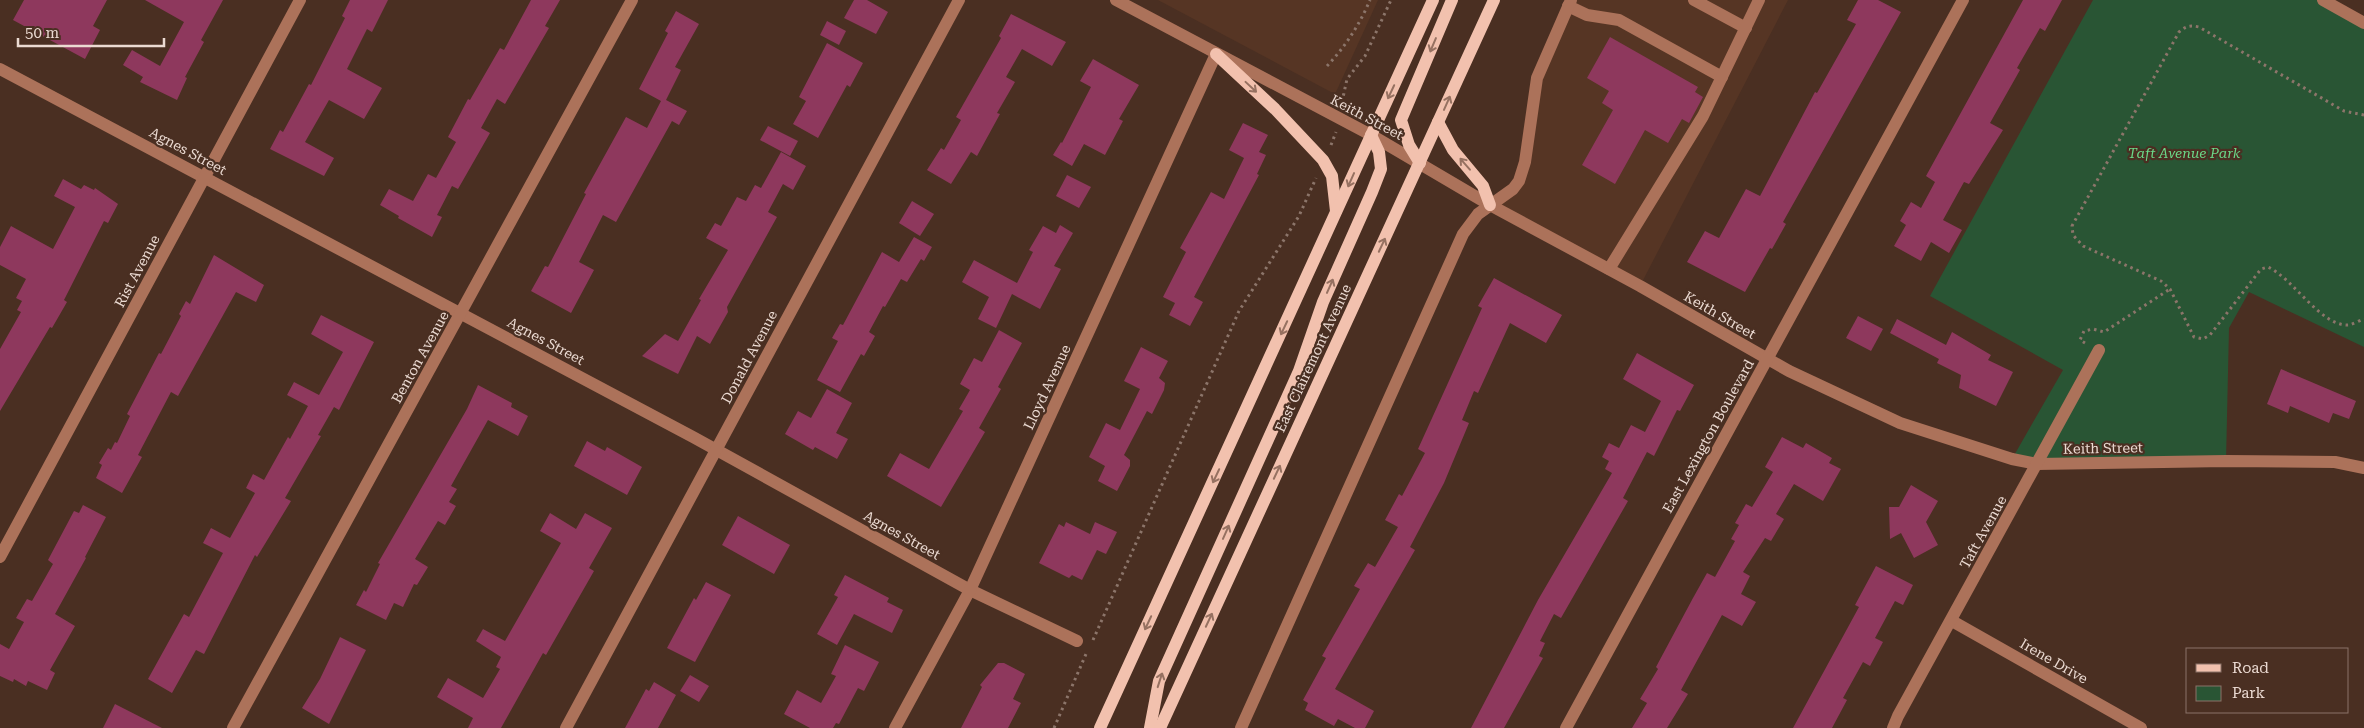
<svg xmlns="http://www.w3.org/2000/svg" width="2364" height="728" font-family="'Roboto Serif',serif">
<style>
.built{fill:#563524}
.green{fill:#295534}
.building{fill:#8e385d}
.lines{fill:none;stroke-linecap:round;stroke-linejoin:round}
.path{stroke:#8c756a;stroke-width:3;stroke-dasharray:2.5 4;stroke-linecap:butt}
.minor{stroke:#ac725a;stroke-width:12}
.major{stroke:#f2c1ae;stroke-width:12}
.oneway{stroke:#967161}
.labels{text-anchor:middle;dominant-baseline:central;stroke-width:4.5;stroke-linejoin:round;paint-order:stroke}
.street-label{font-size:14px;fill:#ebdad2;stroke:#4a2f22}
.park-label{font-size:14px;font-style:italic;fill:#6ad989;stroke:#4a2f22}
</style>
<rect width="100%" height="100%" fill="#4a2f22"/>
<g class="built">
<polygon points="1158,0 1378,0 1336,92 1331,92"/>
<polygon points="1571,0 1788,0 1640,286 1490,205 1513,189 1534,90"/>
</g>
<polygon class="green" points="2093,0 2323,0 2364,23 2364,347 2249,292 2229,328 2226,461 2012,459 2063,370 1930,296"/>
<g class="building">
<polygon points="24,0 107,0 93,26 100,30 85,59 13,20"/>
<polygon points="145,0 223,0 201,40 204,42 185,77 187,78 177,100 140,82 143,77 123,65 132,50 160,66 184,22"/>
<polygon points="350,0 388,0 372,32 367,29 347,69 382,88 364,119 329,100 305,142 334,158 324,176 270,149 280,130 283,132 309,84 311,85 345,18 342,16"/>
<polygon points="531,0 560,0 545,26 549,28 505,104 497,99 481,128 490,133 458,189 452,186 437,215 442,217 432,237 398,218 399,216 380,205 389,189 413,201 428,174 436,178 456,142 448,137 468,99 470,100 500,48 504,50"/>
<polygon points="854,0 867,0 888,12 876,34 844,18"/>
<polygon points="1858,0 1878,0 1901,12 1783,222 1786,224 1772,249 1770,248 1745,292 1687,262 1705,231 1719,238 1746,189 1760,196 1815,92 1817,93 1856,24 1847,20"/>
<polygon points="2023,0 2062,0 2045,31 2040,28 2017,68 2020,70 1990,123 2003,130 1969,184 1964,182 1943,220 1962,230 1949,253 1931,242 1921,261 1894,246 1906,225 1900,221 1911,202 1921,208 1935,182 1926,176"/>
<polygon points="676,11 699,24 675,67 681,70 666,100 687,111 679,125 672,121 616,222 603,215 579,262 594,270 571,313 531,291 545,266 548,267 586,194 584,193 626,117 647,128 661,101 639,89 668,33 665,31"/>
<polygon points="1011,14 1066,42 1052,66 1022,49 1006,77 1015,82 997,113 1000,114 977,156 971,152 951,184 927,170 941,148 944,150 961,120 956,117 1001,38 999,36"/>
<polygon points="827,21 846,31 839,45 820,35"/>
<polygon points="1610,37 1698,87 1695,92 1703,97 1689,123 1682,119 1668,143 1645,130 1615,184 1582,165 1613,110 1602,103 1609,91 1587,78"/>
<polygon points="827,43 863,63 850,87 847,85 818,138 793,124 806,101 799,97"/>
<polygon points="1093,59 1139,85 1119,119 1123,121 1105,155 1084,144 1072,166 1053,155 1061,142 1062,143 1091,87 1080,81"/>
<polygon points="1243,123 1268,135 1259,152 1266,155 1257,174 1259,175 1194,297 1203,302 1190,326 1169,315 1175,303 1163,297 1186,252 1180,248 1211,192 1224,199 1244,158 1229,150"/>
<polygon points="768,126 798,141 790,156 760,140"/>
<polygon points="781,152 806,166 793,190 783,184 768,212 777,217 727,307 728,312 710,344 697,336 678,374 642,356 665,334 678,341 701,300 699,299 728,250 706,238 715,223 721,226 737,197 746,201 755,185 761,188"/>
<polygon points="1067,175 1091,187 1079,208 1056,196"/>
<polygon points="63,179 81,189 84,185 94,190 95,188 118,204 108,223 104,221 64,300 67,302 52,328 50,327 0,411 0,349 21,312 17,310 22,301 16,298 26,279 0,265 0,247 11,226 53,249 75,207 54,196"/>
<polygon points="912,201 934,214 920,236 899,223"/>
<polygon points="1060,225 1073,233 1054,266 1061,269 1040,309 1012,294 996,328 978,319 989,297 962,282 974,260 1017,283 1033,252 1029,250 1043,226 1056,233"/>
<polygon points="914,237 932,247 924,261 921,259 907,282 901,279 885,307 883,306 869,332 875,336 864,356 861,354 840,392 817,380 838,341 832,338 840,324 843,325 882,252 899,262"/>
<polygon points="214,255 264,285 256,302 236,292 178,396 171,392 138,455 142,457 122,493 96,478 102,465 99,463 108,448 111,450 115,442 117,443 130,416 127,414 159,353 161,354 181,316 179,314 186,301 190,304"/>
<polygon points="1494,278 1562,315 1546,343 1510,323 1478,393 1474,391 1462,420 1469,423 1444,483 1410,547 1415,550 1335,689 1374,711 1365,728 1355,728 1338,719 1334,726 1305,710 1308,703 1303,700 1326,658 1322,656 1360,589 1354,586 1368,563 1375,567 1398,527 1385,520 1399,494 1402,496 1425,453 1418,449 1482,308 1478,306"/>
<polygon points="321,315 374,342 339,410 334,407 318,435 321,436 285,498 291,501 257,557 255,555 204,654 196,650 172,693 148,679 184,614 189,617 223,553 203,543 211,528 230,538 255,493 246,488 253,474 264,480 288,437 290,439 308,406 287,395 294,382 319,395 343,352 311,334"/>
<polygon points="1858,316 1883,329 1871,351 1846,338"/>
<polygon points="1897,319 1946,345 1952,332 1991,355 1988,360 2013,372 1996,406 1959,388 1961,375 1937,363 1939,359 1890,333"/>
<polygon points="999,330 1022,343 998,387 1001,389 979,428 985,432 941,507 887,476 900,453 929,469 963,411 959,409 970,390 960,384 974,358 982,362"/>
<polygon points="1141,347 1168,361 1159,378 1165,383 1164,390 1152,414 1147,411 1124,455 1130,460 1130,466 1117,491 1098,481 1105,466 1089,457 1106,423 1120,430 1140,389 1124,381"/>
<polygon points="1637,353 1694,385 1680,411 1677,410 1654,456 1647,452 1623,498 1628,501 1561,618 1554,614 1540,641 1545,643 1539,656 1543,658 1504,728 1471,728 1538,600 1612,473 1605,469 1609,461 1602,457 1609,443 1619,448 1631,425 1645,432 1661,401 1623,379"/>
<polygon points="2281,369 2356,401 2349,419 2333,413 2329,423 2290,406 2288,413 2267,404"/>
<polygon points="478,385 512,403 511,407 528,416 518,436 488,420 451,486 457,489 449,502 456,506 445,525 438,521 415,559 428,567 417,585 414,584 403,607 394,603 386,620 356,605 364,590 366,592 380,564 378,563 467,409"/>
<polygon points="827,389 852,403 836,433 848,439 837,459 815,447 813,450 785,434 798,411 811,418"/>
<polygon points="1782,437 1803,448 1806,443 1832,458 1829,463 1841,469 1823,501 1794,484 1776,514 1784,519 1771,541 1765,538 1743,572 1750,576 1741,594 1756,602 1742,626 1722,615 1681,690 1688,694 1667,728 1632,728 1647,703 1640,699 1658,669 1656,667 1693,598 1707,573 1715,577 1735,541 1731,539 1739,525 1735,523 1746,504 1752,507 1773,472 1765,467"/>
<polygon points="587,441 605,451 607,447 642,467 627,495 574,466"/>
<polygon points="1911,485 1938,501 1926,522 1938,545 1914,558 1901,533 1890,539 1889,507 1899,507"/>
<polygon points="83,505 106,517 85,557 86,558 55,614 75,626 50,670 55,673 47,690 28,681 26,686 14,679 13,682 0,676 0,644 9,649 24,622 16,618 27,599 32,601 53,564 48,560 74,511 79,513"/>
<polygon points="550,513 576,529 585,513 612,528 589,568 594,571 546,655 543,653 501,728 468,728 473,718 437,697 448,678 483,698 500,669 496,667 501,657 476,641 483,629 505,641 561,543 540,531"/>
<polygon points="738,516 790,545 774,574 722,545"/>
<polygon points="1066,522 1090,534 1095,522 1117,532 1106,554 1097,550 1082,580 1072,575 1069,578 1039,563 1059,524 1064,527"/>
<polygon points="1876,566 1913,585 1903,605 1895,601 1875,638 1883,642 1870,666 1863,662 1843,698 1847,700 1832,728 1793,728 1859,607 1855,605"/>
<polygon points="845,575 889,598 887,602 903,610 892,633 854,614 837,645 817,634 838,597 834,595"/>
<polygon points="706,582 731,595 695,662 667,648 694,598 696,600"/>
<polygon points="340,637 366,650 329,724 302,708 320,679"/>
<polygon points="845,645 879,662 864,691 858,688 839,724 836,723 833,728 810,728 784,714 797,690 821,703 836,676 831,674"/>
<polygon points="998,663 1004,663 1025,674 1013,699 1021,703 1008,728 961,728 982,687 980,685"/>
<polygon points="690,675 709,686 699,702 680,691"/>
<polygon points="654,682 676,695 658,728 625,728 646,689 649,691"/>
<polygon points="115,704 162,728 103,728"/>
</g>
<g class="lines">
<g class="path">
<path d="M1327,66C1345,47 1360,24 1370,0"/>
<polyline points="1342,102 1347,79 1365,56 1391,0"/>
<path d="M2364,115L2344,111L2199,27C2190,25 2186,26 2179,32L2072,226L2073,235L2083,246L2161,281L2170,289L2194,337L2203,339L2210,335L2261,269L2268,267C2294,279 2321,327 2349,325C2354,324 2360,320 2364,319"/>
<polyline points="1331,145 1336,132"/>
<polyline points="2085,343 2080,340 2084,331 2093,329 2104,332 2170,289"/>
<polyline points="1093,640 1239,311 1299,216 1316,178"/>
<polyline points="1054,728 1086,654"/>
</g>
<g class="minor">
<polyline points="1116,0 1371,135 1490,205 1640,286 1789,371 1900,423 2012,459 2037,464 2226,461 2335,462 2364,468"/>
<polyline points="1694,0 1746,28"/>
<polyline points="2323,0 2364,23"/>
<polyline points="1568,6 1587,15 1619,20 1722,77"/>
<polyline points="0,69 693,437 970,590 1077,641"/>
<polyline points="1609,269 1703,116 1759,0"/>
<polyline points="0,557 300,0"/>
<polyline points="1952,621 2141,728"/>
<polyline points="233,728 632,0"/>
<polyline points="566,728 959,0"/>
<polyline points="895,728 970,590 1216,54"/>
<polyline points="1241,728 1463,234 1478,214 1513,189 1519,181 1525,162 1537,78 1571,0"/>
<polyline points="1566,728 1963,0"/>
<polyline points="1893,728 1898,716 2099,350"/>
</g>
<g class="major">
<polyline points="1216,54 1275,109 1323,160 1332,176 1336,211"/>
<polyline points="1438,122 1453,150 1483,186 1490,205"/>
<polyline points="1420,163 1409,145 1401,120 1452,0"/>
<polyline points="1100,728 1433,0"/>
<polyline points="1150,728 1159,681 1299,371 1323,302 1372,192 1381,169 1379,152 1371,135"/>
<polyline points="1160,728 1494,0"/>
</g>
</g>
<defs><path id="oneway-shaft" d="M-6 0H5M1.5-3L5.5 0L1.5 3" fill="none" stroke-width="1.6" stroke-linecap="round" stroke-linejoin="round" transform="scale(1.25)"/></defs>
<g class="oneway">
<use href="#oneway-shaft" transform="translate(1433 45) rotate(113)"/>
<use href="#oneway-shaft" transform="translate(1251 87) rotate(43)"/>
<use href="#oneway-shaft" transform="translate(1391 92) rotate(115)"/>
<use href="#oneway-shaft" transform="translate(1447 103) rotate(-66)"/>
<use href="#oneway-shaft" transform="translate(1465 164) rotate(-131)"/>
<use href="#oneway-shaft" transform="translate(1351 180) rotate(114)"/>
<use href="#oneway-shaft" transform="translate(1382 245) rotate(-65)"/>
<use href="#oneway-shaft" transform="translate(1330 286) rotate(-66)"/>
<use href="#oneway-shaft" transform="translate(1284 328) rotate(115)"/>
<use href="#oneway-shaft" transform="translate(1277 472) rotate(-65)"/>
<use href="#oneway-shaft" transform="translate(1216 476) rotate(115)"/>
<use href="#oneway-shaft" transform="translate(1226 532) rotate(-66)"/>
<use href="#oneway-shaft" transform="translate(1209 620) rotate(-65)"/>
<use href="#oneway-shaft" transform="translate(1148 623) rotate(115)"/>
<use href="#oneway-shaft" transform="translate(1160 680) rotate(-72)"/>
</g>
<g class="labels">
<g class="street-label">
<text transform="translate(1367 117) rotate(28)">Keith Street</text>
<text transform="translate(188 151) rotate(28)">Agnes Street</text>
<text transform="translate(137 271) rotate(-62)">Rist Avenue</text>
<text transform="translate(1720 315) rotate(30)">Keith Street</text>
<text transform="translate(546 341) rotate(28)">Agnes Street</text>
<text transform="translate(420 357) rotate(-61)">Benton Avenue</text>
<text transform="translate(749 357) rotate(-62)">Donald Avenue</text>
<text transform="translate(1313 358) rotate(-65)">East Clairemont Avenue</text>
<text transform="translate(1047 387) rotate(-65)">Lloyd Avenue</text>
<text transform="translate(1708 436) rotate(-61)">East Lexington Boulevard</text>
<text transform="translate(2103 448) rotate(-1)">Keith Street</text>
<text transform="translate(1983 532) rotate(-61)">Taft Avenue</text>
<text transform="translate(902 535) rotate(29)">Agnes Street</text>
<text transform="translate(2054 661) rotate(30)">Irene Drive</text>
</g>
<g class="park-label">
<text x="2184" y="153">Taft Avenue Park</text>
</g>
</g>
<rect x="2186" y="648" width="162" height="65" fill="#4a2f22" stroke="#8a7368"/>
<rect x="2196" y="664" width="25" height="8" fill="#f2c1ae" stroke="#8a7368"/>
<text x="2232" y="673" font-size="15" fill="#ebdad2">Road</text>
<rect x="2196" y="686" width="25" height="15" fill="#295534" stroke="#8a7368"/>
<text x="2232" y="698" font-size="15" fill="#ebdad2">Park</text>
<path d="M18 38v8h146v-8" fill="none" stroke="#ebdad2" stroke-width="2.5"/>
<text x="25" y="38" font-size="15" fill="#ebdad2" stroke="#4a2f22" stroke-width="4" paint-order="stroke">50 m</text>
</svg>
